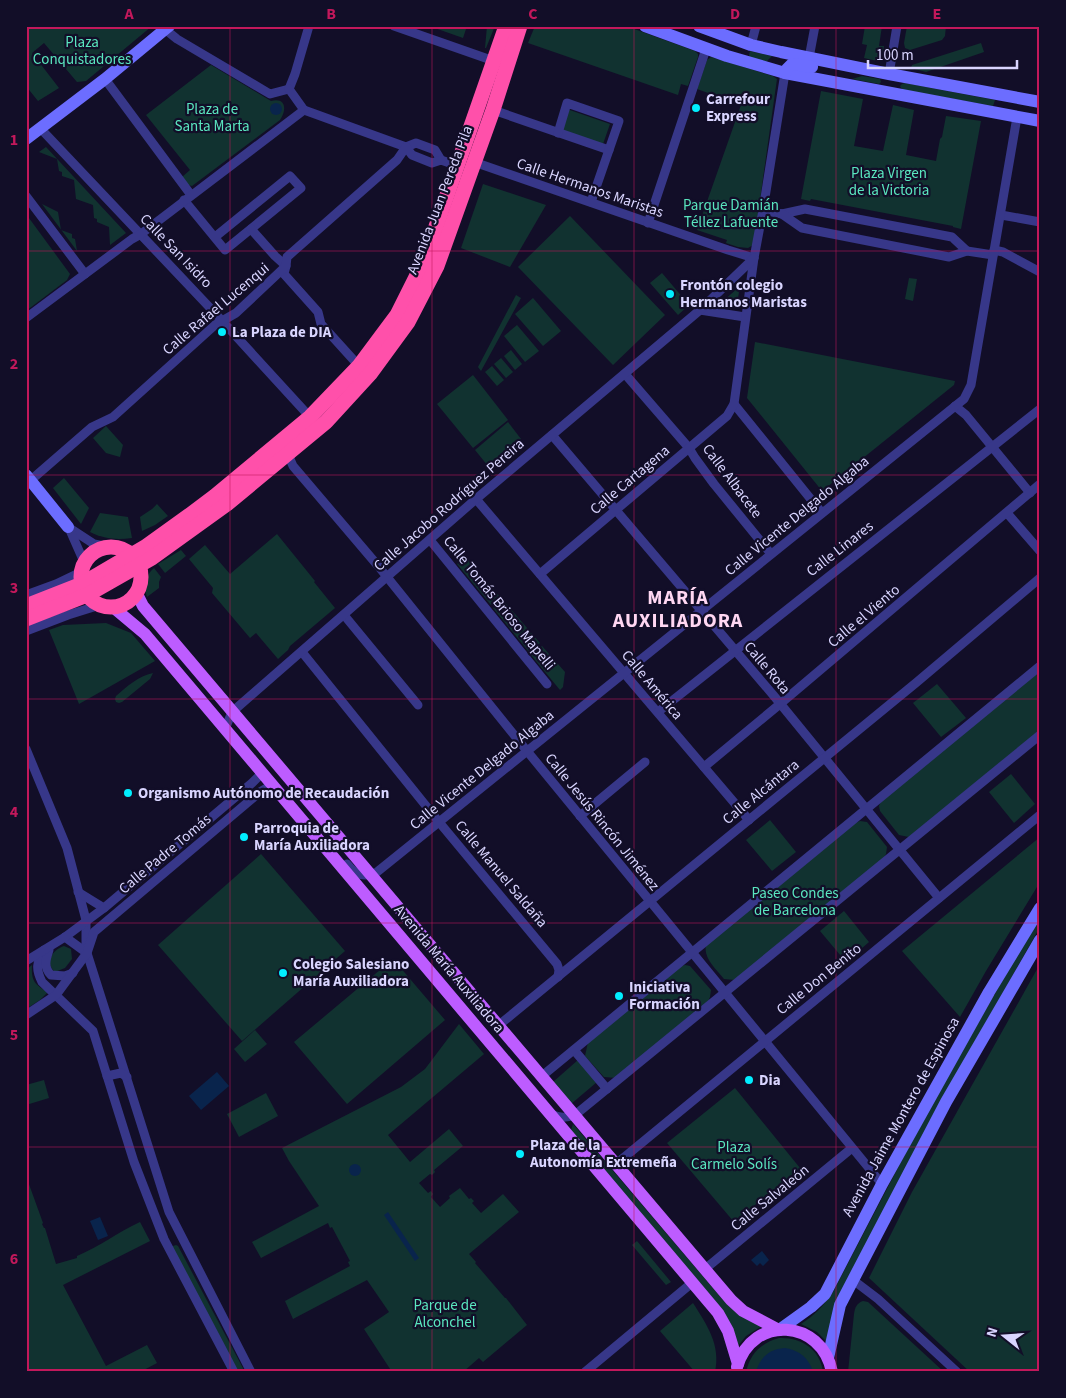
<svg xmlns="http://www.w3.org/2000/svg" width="1066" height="1398" font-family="'Source Sans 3',sans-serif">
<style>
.green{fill:#113230}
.water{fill:#09244c}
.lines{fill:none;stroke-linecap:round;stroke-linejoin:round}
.street{stroke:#373789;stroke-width:9}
.secondary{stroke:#6c6dff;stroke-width:12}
.primary{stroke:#bd5cff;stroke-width:12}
.highway{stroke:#ff50aa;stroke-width:15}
.grid{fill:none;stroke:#c2185b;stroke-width:1;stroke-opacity:0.55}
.poi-dot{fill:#01eeff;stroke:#120e28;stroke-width:2}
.labels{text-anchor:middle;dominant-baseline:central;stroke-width:4.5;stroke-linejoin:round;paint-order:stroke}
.park-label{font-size:15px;fill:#5ae6bf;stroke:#120e28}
.poi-label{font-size:15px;font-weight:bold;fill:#d9d5ff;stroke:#120e28;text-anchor:start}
.street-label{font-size:15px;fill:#d9d5ff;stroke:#120e28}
.district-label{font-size:20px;font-weight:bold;letter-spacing:1px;fill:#ffd7f2;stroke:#120e28}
.neatline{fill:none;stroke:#c2185b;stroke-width:2}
.grid-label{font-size:16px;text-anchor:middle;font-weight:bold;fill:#c2185b}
</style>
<rect width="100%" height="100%" fill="#120e28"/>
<g class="green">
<polygon points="26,26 152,26 86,81 77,82 44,43 32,53 59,88 38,101 26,86"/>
<polygon points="429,26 467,26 463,38"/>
<polygon points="487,26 495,26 486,48 485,48"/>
<polygon points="535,26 626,26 695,51 698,54 698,57 688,86 681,84 678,95 528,43"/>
<polygon points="865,26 882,26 879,46 884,46 882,62 864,58 867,45 862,44"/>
<polygon points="907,26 946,26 945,36 942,40 910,50 905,48 904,43"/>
<polygon points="981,43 984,52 926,72 911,68 912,65"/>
<polygon points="750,51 772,56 766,62 750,58 749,55"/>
<polygon points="711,57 773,76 777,79 754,242 753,245 748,248 738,247 726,243 727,240 697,230 741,105 697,89 707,60"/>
<path d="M211,65L271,101C286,97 287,110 280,120L192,186L188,185L182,177L190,170L146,115Z"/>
<polygon points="862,76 880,79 881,82 879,84 852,79"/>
<polygon points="905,83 995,100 993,106 904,90 901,88 900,86 902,84"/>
<polygon points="821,91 863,99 854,146 883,151 893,105 914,110 906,155 936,161 940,139 942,137 946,116 981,121 961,229 953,227 953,226 811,199 810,201 801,199"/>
<polygon points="564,108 610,124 603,144 557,129"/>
<polygon points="46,147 126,233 110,245 109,227 97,222 97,219 94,218 93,205 76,199 74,180 62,176 62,172 59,171 57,159 39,152"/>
<polygon points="483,184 546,205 510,267 461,248"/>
<polygon points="42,204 58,212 61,230 72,234 72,238 75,239 77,251"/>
<polygon points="26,214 70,274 67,280 26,311"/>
<polygon points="570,216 665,315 613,365 518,267"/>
<polygon points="662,273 689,305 678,315 650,283"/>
<polygon points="909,278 917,279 913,301 905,299"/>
<polygon points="740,286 737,304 729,305 721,303"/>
<polygon points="516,295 521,298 481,371 478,367"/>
<polygon points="533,298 561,331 543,346 515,314"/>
<polygon points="517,325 539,351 525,362 504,336"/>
<polygon points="755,342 955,381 954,385 822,491 747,398"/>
<polygon points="511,350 522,364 515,370 504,356"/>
<polygon points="501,358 513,372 506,378 494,364"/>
<polygon points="492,366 504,380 497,386 485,372"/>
<polygon points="473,375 508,420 473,448 437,404"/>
<polygon points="508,422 521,439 488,466 475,450"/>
<polygon points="106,426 123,445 120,457 106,453 93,438"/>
<polygon points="64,478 89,508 81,524 53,488"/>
<polygon points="157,504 168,516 155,525 142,531 140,517 152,509"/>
<path d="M100,513L128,517L132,538C116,540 104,539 90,532Z"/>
<polygon points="277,534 315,581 314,582 335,608 290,646 288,650 278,659 256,633 250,638 212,593 213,588 189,559 205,545 230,574"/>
<polygon points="181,550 186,556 165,573 158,564"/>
<polygon points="466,557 500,597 491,605 457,564"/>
<path d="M154,568L161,577L159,582V588L147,597C143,586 145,576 154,568Z"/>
<polygon points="503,600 540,643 529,652 493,608"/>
<polygon points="106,623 131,633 155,661 79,704 49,630 63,625"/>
<polygon points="542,646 565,672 563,687 560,690 531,655"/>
<polygon points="1040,671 1040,730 909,837 899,835 880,811 879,806 881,801"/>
<path d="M153,673L150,679L122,702L119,703L116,702L115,699L116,696C128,686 138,676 153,673Z"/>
<polygon points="937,684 966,718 941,737 913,703"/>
<polygon points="1011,774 1035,804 1014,823 989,792"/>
<polygon points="770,820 796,852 772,871 746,840"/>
<path d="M860,821L867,822L887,847L886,854L883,859L735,980L724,979C716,969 703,958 706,945L853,824Z"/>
<polygon points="1040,837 1040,882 986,971 960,1017 902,951"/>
<polygon points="261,854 345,951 242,1041 158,945"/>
<polygon points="844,911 869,942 846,962 820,931"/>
<path d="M1040,915V927L931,1119L827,1342L817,1332L801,1324C814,1316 824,1305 833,1292L925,1116Z"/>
<path d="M64,946L71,949L72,959L65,968L55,972C44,963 52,950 64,946Z"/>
<polygon points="393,959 445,1020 347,1104 294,1042"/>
<polygon points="1040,964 1040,1372 970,1372 869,1278 912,1192"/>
<path d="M32,965C31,981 35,985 48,992L40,1000L26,1009V970Z"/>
<polygon points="685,965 690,966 711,990 710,997 707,1004 617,1078 604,1077 585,1056 588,1042 679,967"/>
<polygon points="459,1024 484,1054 388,1135 410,1162 449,1129 463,1146 434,1170 435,1172 432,1175 430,1174 419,1183 428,1193 431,1191 433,1194 431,1197 440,1207 450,1198 449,1196 460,1188 469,1199 471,1198 474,1201 472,1203 481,1213 503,1194 519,1212 469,1254 476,1262 475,1263 505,1298 506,1298 527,1325 483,1362 479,1358 463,1372 392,1372 364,1329 389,1312 367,1280 293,1319 285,1301 350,1266 348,1262 350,1261 332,1227 330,1228 328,1223 261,1258 252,1242 319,1206 289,1161 282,1148 401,1087 425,1069"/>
<polygon points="255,1030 267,1044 245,1062 234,1049"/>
<polygon points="578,1060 597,1082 571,1104 553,1082"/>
<polygon points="44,1080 49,1098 26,1105 26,1085"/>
<polygon points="735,1088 800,1168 734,1222 667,1143"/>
<polygon points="266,1093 278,1116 239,1137 227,1114"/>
<polygon points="573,1124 723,1300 762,1326 746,1336 737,1347 571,1130"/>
<path d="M26,1176L43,1223L42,1224L44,1228H45L56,1264L77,1258V1256C99,1247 118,1232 140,1222L150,1241L63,1285L106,1366L147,1345L157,1363L140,1372H26Z"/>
<polygon points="637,1241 671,1282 666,1285 632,1245"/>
<polygon points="176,1245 178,1246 245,1372 238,1372 173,1249 173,1246"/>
<path d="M863,1301L868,1302L944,1372H848L854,1314C855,1307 857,1303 863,1301Z"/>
<path d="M693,1303C707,1325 721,1345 715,1372H695L660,1331Z"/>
<path d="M779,1338C801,1337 820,1349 823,1372H746C750,1354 761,1343 779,1338Z"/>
</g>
<g class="water">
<circle cx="276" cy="109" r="6"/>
<polygon points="217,1072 229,1086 201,1110 189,1096"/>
<circle cx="355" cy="1170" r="6"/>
<polygon points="388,1212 419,1258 415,1261 384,1215"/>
<polygon points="100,1217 108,1236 98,1240 90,1221"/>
<polygon points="762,1251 769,1260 763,1266 760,1263 757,1266 751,1260"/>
<path d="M785,1348C799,1350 809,1358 813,1372H756C760,1357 770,1349 785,1348Z"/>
</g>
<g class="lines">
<g class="street">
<polyline points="394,26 494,61"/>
<polyline points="166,30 177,39 270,94 289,89"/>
<polyline points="751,45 756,26"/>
<polyline points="809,58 815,26"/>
<polyline points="889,74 897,26"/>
<polyline points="105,79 191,195"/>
<polyline points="289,89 295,74 309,26"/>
<polyline points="289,89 304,110"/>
<polyline points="304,110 406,147 416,143 435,150 441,160"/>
<polyline points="493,110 609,150"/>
<polyline points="40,128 213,311 310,417"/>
<polyline points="558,133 567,103 619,121 591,202"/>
<polyline points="474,162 728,250 754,258"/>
<polyline points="26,196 85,274"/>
<path d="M184,200C198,217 212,234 225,250L301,188L290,176L215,237"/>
<polyline points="763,210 782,214 805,209 952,237 967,251"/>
<polyline points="782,214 802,228 949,257 967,251 993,255"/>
<polyline points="1001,215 1040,222"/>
<polyline points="648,223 706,49"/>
<polyline points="251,229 275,256 286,266 284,274 318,312 321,324 359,366"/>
<polyline points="994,250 1003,252 1040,272"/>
<polyline points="700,310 745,317"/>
<polyline points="26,318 132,239 141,234 304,110"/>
<polyline points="625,374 689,448 695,458 714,484 771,554"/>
<polyline points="734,404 822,513"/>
<polyline points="955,406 966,415 1030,493"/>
<polyline points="552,435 774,696 939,898"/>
<polyline points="291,451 290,459 293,466 379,567 527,751 882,1184"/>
<polyline points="31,480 92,427 113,417 215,325 236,313 286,266 287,257 397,160 406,147 412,155 432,163 441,160 458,166"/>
<polyline points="476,499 749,820"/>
<polyline points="1007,513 1040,551"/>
<polyline points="68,527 94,544 110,547"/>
<polyline points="69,528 84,562"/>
<polyline points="430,540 547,684"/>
<polyline points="540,574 727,416 734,404 754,258 763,210 785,73"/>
<polyline points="26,595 56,584 81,572"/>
<polyline points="344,615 418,705"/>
<polyline points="26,631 68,615 100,605"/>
<polyline points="302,652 439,822 557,964 559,970 558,977"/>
<polyline points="658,712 1040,409"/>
<polyline points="225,729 232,712 476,499 700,310 754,258"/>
<polyline points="26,749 67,848 86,920 86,945"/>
<polyline points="704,767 780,704 1040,484"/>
<polyline points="580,816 645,762"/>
<path d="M347,864C356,875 364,878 377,872L964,399L971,385L1017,117"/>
<polyline points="78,892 104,908"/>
<polyline points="65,937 87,953 169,1212 251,1372"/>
<path d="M44,950C37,963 35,968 42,982L93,1031L134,1162L164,1239L234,1372"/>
<path d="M49,950C46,959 43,967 51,975L65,976L73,973"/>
<polyline points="26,961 65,937 104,908 252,783 262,773"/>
<polyline points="26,1015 56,995 87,953 94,932 260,792 272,785"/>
<polyline points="499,1025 917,682 1040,578"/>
<polyline points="574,1050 607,1089"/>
<polyline points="107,1076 121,1073 127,1077"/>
<polyline points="542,1076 1040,666"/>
<path d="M551,1114C560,1118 566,1118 575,1115L1040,735"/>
<polyline points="616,1164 1040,815"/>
<polyline points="705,1269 852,1148"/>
<polyline points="853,1280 878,1299 957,1372"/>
<polyline points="585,1372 693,1282"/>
</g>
<g class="secondary">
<polyline points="645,26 727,56 785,73 1040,121"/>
<polyline points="699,26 751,45 781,52 889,74 1040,102"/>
<polyline points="785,73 787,69 792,64 812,67"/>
<polyline points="26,139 105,79 169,26"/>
<polyline points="26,475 68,527"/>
<polyline points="779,1330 811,1307 825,1294 882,1184 989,992 1040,908"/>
<polyline points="828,1358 840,1305 853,1280 946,1102 1040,940"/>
</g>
<g class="primary">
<polyline points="137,594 143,606 731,1300 743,1311 779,1330"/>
<polyline points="114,608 145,634 718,1313 728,1331 738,1364"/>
<path d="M737,1367C752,1314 822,1319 832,1372"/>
</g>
<g class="highway">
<circle cx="111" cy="577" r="30"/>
<polyline points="26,606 82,584 145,547 191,514 215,496 310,417 359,366 397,315 424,261 506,26"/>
<polyline points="26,619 87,595 152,558 227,504 326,422 370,374 408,322 437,266 493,110 520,26"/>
</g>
</g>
<path class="grid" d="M230,26V1372M432,26V1372M634,26V1372M836,26V1372M26,251H1040M26,475H1040M26,699H1040M26,923H1040M26,1147H1040"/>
<g class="poi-dot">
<circle cx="696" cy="108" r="5"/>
<circle cx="670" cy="294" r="5"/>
<circle cx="222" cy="332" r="5"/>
<circle cx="128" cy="793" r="5"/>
<circle cx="244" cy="837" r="5"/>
<circle cx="283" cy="973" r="5"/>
<circle cx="619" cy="996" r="5"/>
<circle cx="749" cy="1080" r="5"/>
<circle cx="520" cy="1154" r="5"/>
</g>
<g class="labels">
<g class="park-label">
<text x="82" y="42">Plaza<tspan x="82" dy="17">Conquistadores</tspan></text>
<text x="212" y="109">Plaza de<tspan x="212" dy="17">Santa Marta</tspan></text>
<text x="889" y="173">Plaza Virgen<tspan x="889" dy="17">de la Victoria</tspan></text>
<text x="731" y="205">Parque Damián<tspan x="731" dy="17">Téllez Lafuente</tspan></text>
<text x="795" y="893">Paseo Condes<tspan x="795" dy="17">de Barcelona</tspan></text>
<text x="734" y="1147">Plaza<tspan x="734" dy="17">Carmelo Solís</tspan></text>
<text x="445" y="1305">Parque de<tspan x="445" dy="17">Alconchel</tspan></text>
</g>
<g class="poi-label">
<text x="706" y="99">Carrefour<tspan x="706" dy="17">Express</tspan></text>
<text x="680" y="285">Frontón colegio<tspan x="680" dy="17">Hermanos Maristas</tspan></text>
<text x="232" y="332">La Plaza de DIA</text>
<text x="138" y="793">Organismo Autónomo de Recaudación</text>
<text x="254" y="828">Parroquia de<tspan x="254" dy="17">María Auxiliadora</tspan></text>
<text x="293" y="964">Colegio Salesiano<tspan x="293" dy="17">María Auxiliadora</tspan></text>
<text x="629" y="987">Iniciativa<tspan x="629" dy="17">Formación</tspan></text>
<text x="759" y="1080">Dia</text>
<text x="530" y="1145">Plaza de la<tspan x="530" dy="17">Autonomía Extremeña</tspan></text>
</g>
<g class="street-label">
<text transform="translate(590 188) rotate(19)">Calle Hermanos Maristas</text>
<text transform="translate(440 200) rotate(-69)">Avenida Juan Pereda Pila</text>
<text transform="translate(176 251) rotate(46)">Calle San Isidro</text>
<text transform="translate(216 309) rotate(-40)">Calle Rafael Lucenqui</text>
<text transform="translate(630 480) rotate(-40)">Calle Cartagena</text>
<text transform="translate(732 481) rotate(53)">Calle Albacete</text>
<text transform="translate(449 505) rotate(-41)">Calle Jacobo Rodríguez Pereira</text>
<text transform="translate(797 516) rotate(-39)">Calle Vicente Delgado Algaba</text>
<text transform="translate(840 549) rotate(-38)">Calle Linares</text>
<text transform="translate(499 603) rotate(51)">Calle Tomás Brioso Mapelli</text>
<text transform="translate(864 616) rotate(-40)">Calle el Viento</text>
<text transform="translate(767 668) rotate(50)">Calle Rota</text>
<text transform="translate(652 685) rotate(50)">Calle América</text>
<text transform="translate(482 770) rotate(-39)">Calle Vicente Delgado Algaba</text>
<text transform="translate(761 792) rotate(-39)">Calle Alcántara</text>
<text transform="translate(602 822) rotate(51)">Calle Jesús Rincón Jiménez</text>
<text transform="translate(165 854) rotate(-40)">Calle Padre Tomás</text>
<text transform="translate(501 874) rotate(50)">Calle Manuel Saldaña</text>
<text transform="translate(449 969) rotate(50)">Avenida María Auxiliadora</text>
<text transform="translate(819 979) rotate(-39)">Calle Don Benito</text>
<text transform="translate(901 1117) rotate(-61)">Avenida Jaime Montero de Espinosa</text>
<text transform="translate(770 1198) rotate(-39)">Calle Salvaleón</text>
</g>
<g class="district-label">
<text x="678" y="598">MARÍA<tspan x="678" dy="23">AUXILIADORA</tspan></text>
</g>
</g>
<rect width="1066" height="1398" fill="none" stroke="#120e28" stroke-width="55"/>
<g transform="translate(1004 1336) rotate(287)" stroke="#120e28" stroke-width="4" paint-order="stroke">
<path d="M0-4L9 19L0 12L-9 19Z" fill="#d9d5ff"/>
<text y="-8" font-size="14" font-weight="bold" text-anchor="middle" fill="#d9d5ff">N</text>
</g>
<path d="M868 60v8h149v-8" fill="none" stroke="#d9d5ff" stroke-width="2.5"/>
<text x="876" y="60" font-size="15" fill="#d9d5ff" stroke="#120e28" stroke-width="4" paint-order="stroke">100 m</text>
<rect x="28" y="28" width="1010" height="1342" class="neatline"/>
<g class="grid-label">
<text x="129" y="19">A</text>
<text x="331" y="19">B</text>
<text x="533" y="19">C</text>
<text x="735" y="19">D</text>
<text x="937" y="19">E</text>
<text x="14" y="145">1</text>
<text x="14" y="369">2</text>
<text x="14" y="593">3</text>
<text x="14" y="817">4</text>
<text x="14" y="1040">5</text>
<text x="14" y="1264">6</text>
</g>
</svg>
